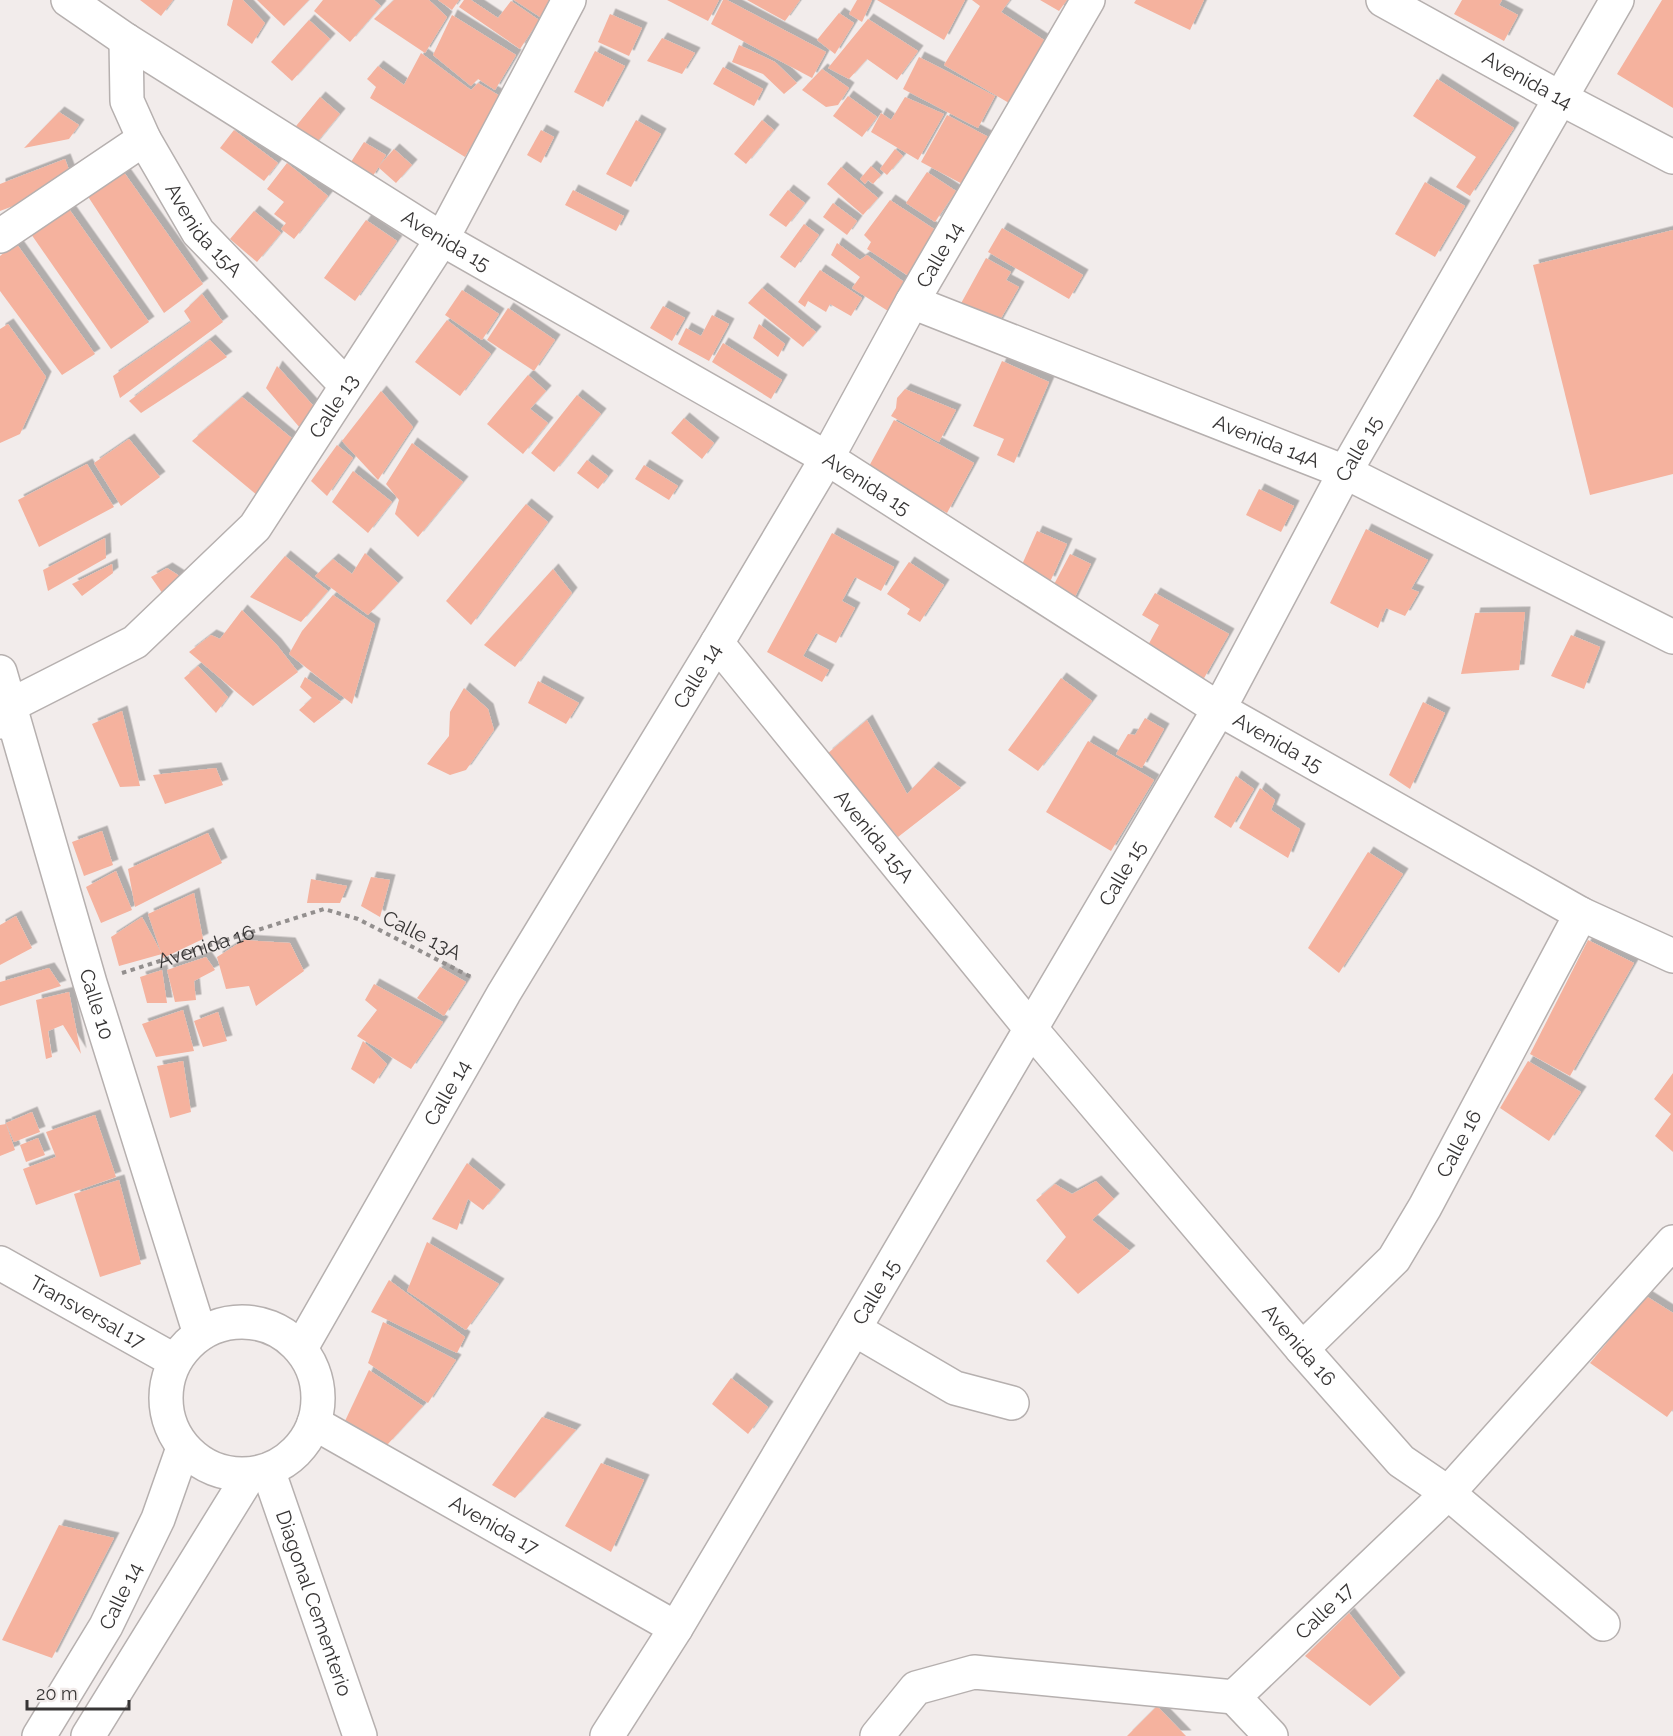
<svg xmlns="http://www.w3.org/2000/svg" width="1673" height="1736" font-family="Raleway,sans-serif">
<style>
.building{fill:#f5b29e;filter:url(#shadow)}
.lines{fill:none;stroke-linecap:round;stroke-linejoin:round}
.minor-casing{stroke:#b6b0af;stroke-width:36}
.tertiary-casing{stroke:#b6b0af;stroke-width:36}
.secondary-casing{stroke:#b6b0af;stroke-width:36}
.path{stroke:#938f8e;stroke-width:4;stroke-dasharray:4.5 4.5;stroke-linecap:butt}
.minor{stroke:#fff;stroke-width:33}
.tertiary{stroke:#fff;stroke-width:33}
.secondary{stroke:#fff;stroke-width:33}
.labels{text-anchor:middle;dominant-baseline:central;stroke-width:6;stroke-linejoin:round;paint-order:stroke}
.street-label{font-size:20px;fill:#373535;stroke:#f2eceb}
</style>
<defs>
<filter id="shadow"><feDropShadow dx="5.5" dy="-5.5" stdDeviation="0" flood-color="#0004"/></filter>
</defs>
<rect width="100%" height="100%" fill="#f2eceb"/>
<g class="building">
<polygon points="140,0 173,0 161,16"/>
<polygon points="233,0 243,0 265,23 252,44 227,25"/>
<polygon points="257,0 309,0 284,26"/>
<polygon points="323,0 374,0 381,6 350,42 314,11"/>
<polygon points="394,0 429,0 447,17 425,53 374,19"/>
<polygon points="438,0 459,0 452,10"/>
<polygon points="464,0 471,0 498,18 511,1 539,20 520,49 459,7"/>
<polygon points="514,0 549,0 547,9 540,17"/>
<polygon points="667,0 719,0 708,21"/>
<polygon points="723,0 727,0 826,52 812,78 711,24"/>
<polygon points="747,0 800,0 785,21"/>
<polygon points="857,0 872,0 862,22 849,14"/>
<polygon points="877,0 965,0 944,40"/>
<polygon points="972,0 1010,0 1001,12 1044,40 1009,103 944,65 980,6"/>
<polygon points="1040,0 1067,0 1059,11"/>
<polygon points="1136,0 1204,0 1190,30 1134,3"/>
<polygon points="1462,0 1502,0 1499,5 1518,15 1504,41 1454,14"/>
<polygon points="1662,0 1673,0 1673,108 1617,74"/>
<polygon points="839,13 854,23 835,54 817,40"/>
<polygon points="610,14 642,28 629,56 598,42"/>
<polygon points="452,15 516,55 495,90 478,79 471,86 433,55"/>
<polygon points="868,19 918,51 897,80 867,59 849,79 828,68"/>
<polygon points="309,20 330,39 292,81 271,62"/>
<polygon points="662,38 695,53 682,74 647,61"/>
<polygon points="739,45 775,62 797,83 784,94 763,74 732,62"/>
<polygon points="595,51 625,66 603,107 574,92"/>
<polygon points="421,53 471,90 478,83 500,96 465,157 370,98 376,87 367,79 378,66 404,85"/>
<polygon points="919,57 995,96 978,128 903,89"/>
<polygon points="723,67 763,89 754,106 713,84"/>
<polygon points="822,69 849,88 838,105 826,107 802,90"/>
<polygon points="1437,79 1514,128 1470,196 1456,187 1476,157 1413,116"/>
<polygon points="848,96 877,117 862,137 833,116"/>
<polygon points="320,97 340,114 312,148 292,131"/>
<polygon points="905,97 944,114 918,160 871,132 881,113 891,120"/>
<polygon points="59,112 79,125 69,139 24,148"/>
<polygon points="947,115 994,140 968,187 921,162"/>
<polygon points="636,120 661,134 631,187 606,174"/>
<polygon points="762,120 774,130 746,164 734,154"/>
<polygon points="234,130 278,163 264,181 220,148"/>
<polygon points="541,130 554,137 541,163 527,155"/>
<polygon points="364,142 386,155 371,179 349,165"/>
<polygon points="394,149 412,165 396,183 378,167"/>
<polygon points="895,149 903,156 887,175 880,169"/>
<polygon points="65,159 74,183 0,211 0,184"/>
<polygon points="287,163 328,196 294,239 281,229 286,223 274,214 284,202 267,189"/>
<polygon points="871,166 881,175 873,184 868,180 865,184 860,179"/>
<polygon points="841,167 878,198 863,215 827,184"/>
<polygon points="123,171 203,284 164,313 87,195"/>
<polygon points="927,172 956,191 935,222 906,203"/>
<polygon points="1425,182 1465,206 1435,257 1395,234"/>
<polygon points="573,190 624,216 616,231 565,205"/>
<polygon points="788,190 805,203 786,227 769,215"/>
<polygon points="890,200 940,233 910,277 867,249 871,242 864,235"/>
<polygon points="833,203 857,221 847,235 823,217"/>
<polygon points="69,209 149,322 111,349 31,234"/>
<polygon points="254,211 281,233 257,262 230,239"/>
<polygon points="366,220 397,241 355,301 324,278"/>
<polygon points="804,224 819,235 795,268 780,257"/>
<polygon points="1002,228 1083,275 1069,299 988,252"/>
<polygon points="1673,230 1673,474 1590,495 1533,265"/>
<polygon points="16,243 95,354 62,375 0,291 0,256"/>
<polygon points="837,243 860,260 867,255 904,282 888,311 852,288 860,277 831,255"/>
<polygon points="986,258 1011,272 1006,280 1019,287 996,327 959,307"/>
<polygon points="820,270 862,298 851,316 830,304 826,312 808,301 805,307 798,302"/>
<polygon points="762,288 816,332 803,347 748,303"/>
<polygon points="462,290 499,314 482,340 445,315"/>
<polygon points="202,294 223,322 120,398 113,376 191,322 184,311"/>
<polygon points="663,306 685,318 672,341 650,328"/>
<polygon points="508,308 555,340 534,371 487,340"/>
<polygon points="712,315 729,324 709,361 678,344 686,328 701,336"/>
<polygon points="447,320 491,354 460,396 415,362"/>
<polygon points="8,324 46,377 20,434 0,443 0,329"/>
<polygon points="759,324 785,344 778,357 753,338"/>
<polygon points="210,340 227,357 141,413 129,401"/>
<polygon points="723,343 782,380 771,399 712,362"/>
<polygon points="1002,361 1049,382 1014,463 997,455 1004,439 973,426"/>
<polygon points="277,366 321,414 300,428 266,388"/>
<polygon points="528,375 546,391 530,409 548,423 523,454 487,424"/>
<polygon points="905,389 956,410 939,442 891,416 896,408 897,398"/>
<polygon points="381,391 413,427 378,480 342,441"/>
<polygon points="577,395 601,414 554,472 531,453"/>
<polygon points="242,397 294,440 258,496 192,441"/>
<polygon points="684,418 714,443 702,459 671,433"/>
<polygon points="894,420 974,463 947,513 867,470"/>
<polygon points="129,439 160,477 121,506 94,463"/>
<polygon points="412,443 463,482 418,537 395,514 399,500 386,484"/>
<polygon points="337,445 353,458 327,496 311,481"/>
<polygon points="587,460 608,476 598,489 577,473"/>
<polygon points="87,464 114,507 39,547 18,500"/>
<polygon points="644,465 678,486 669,500 635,479"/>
<polygon points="353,471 392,502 368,533 332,502"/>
<polygon points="1259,489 1294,506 1281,532 1246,515"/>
<polygon points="526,504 548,522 471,625 446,601"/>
<polygon points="1366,529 1428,560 1411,589 1419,592 1405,616 1386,608 1378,628 1330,603"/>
<polygon points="1037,531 1067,544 1050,582 1020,569"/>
<polygon points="832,533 894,567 881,591 855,577 842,601 855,608 836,643 816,633 803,656 829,670 822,682 767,652"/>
<polygon points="105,538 106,558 48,591 43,570"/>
<polygon points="365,553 398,583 368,615 315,576 333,559 352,574"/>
<polygon points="1070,554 1091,564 1071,605 1050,592"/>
<polygon points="285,556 328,591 301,622 250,597"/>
<polygon points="909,562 944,585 920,622 907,614 910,609 887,594"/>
<polygon points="112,564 113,573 82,596 72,584"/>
<polygon points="167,568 189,582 170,604 151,577"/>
<polygon points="553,569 572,593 515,667 484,645"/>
<polygon points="1155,593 1229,634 1203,680 1146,649 1159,625 1142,615"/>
<polygon points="333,595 375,624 352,704 289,654 302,631"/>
<polygon points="242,610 276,644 298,672 253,706 189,652 211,635 220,639"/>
<polygon points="1525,612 1519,670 1461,674 1475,613"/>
<polygon points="1571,635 1600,647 1584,689 1551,676"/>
<polygon points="198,666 228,697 216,713 184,678"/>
<polygon points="305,677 341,702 314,723 299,710 312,698 300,687"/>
<polygon points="1061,678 1092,701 1038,771 1008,750"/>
<polygon points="538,681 579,703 566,724 528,703"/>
<polygon points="464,688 488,709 494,730 466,770 450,775 427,764 449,736 450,712"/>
<polygon points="1423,702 1445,713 1410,789 1389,775"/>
<polygon points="122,711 140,786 120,787 92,724"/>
<polygon points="1145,718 1164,729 1142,768 1116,754 1128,734 1135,735"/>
<polygon points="867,720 907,794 933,767 961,788 898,837 827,754"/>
<polygon points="1088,741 1154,780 1111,851 1046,812"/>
<polygon points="216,768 223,785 165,804 153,775"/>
<polygon points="1236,776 1254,789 1231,828 1214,817"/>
<polygon points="1260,788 1275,800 1271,810 1300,829 1288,858 1239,828"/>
<polygon points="102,831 113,865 84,876 72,842"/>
<polygon points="208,833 222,863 135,907 128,869"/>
<polygon points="1368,852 1403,874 1339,973 1308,948"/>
<polygon points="116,871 132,910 101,923 86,887"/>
<polygon points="371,877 390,880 380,917 361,906"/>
<polygon points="311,879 347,886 340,903 307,903"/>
<polygon points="194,893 203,939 163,958 148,914"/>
<polygon points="16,916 32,948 0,965 0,925"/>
<polygon points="142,917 162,954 119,966 111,937"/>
<polygon points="244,940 290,943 304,971 256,1006 249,986 226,989 217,957"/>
<polygon points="1588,940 1634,963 1570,1076 1530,1054"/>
<polygon points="206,957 215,970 194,981 196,1000 175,1002 167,970"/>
<polygon points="440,967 466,982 444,1016 417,998"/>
<polygon points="49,968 61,986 0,1006 0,982"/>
<polygon points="162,970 167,1003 147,1003 140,977"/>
<polygon points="374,984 443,1022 411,1069 357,1036 377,1010 365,1000"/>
<polygon points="69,992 81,1054 63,1025 48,1031 52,1057 46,1059 36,1000"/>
<polygon points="183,1010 194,1051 156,1057 142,1024"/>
<polygon points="218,1012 227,1041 203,1047 194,1021"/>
<polygon points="363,1041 387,1064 374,1084 351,1069"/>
<polygon points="183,1061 191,1112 170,1118 157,1066"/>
<polygon points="1528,1061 1581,1092 1549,1141 1500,1108"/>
<polygon points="1673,1073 1673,1152 1655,1136 1671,1114 1654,1099"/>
<polygon points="32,1112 40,1132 14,1142 6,1123"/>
<polygon points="95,1115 116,1177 36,1205 23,1169 56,1157 46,1132"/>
<polygon points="6,1124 15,1150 0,1156 0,1125"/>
<polygon points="38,1138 45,1155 26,1162 20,1145"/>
<polygon points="467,1163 500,1190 483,1210 468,1199 457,1230 432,1219"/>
<polygon points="119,1180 141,1264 100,1277 74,1194"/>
<polygon points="1096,1181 1114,1199 1092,1220 1130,1251 1078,1294 1046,1261 1066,1237 1036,1200 1055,1184 1072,1194"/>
<polygon points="427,1242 499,1284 466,1330 407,1291"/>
<polygon points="389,1280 465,1337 457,1353 371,1312"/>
<polygon points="1646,1296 1673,1313 1673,1409 1667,1417 1590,1363"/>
<polygon points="383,1322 456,1360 428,1403 368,1363"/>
<polygon points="369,1370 423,1406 387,1445 345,1421"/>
<polygon points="731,1378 768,1407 748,1434 712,1404"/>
<polygon points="542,1417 576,1430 515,1498 492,1485"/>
<polygon points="601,1463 644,1480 611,1552 565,1526"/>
<polygon points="59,1525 114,1538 52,1658 2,1640"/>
<polygon points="1349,1613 1400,1678 1370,1706 1305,1656"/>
<polygon points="1157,1706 1186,1736 1127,1736"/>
</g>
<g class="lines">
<g class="minor-casing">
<g id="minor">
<path id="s2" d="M68,0L126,40L442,239L827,458L1219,709L1581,914L1673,956"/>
<path id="s3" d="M1383,0L1560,98L1673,157"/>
<path id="s4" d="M126,40L127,101L144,139L198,232L346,385"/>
<polyline points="0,236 144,139"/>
<path id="s5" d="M912,302L1345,472L1673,637"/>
<path id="s6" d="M717,643L1031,1029L1302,1349L1401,1461L1448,1493L1603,1624"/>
<path id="s7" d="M0,722L9,706L135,642L255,527L442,239L569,0"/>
<polyline points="854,1329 955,1388 1012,1403"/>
<path id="s8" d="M301,1348L504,993L717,643L827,458L912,302L1088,0"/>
<path id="s9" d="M1302,1349L1394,1259L1425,1207L1581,914"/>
<path id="s10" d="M314,1423L676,1628"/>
<path id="s11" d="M268,1470L360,1736"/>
<polyline points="1234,1697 1271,1736"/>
<path id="s12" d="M607,1736L676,1628L854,1329L1219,709L1345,472L1617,0"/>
<path id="s13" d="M877,1736L916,1688L974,1672L1234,1697L1448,1493L1673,1242"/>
</g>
</g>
<g class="tertiary-casing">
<g id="tertiary">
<path id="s14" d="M0,672L90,983L200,1334"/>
</g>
</g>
<g class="secondary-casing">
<g id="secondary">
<path id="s15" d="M0,1263L175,1361"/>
<circle cx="242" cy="1398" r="76"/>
<path id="s16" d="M39,1736L106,1626L158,1519L183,1448"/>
<polyline points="88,1736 250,1474"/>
</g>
</g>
<path class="path" id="s1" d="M122,973L324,909L358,919L473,978"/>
<use href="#minor" class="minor"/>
<use href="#tertiary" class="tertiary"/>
<use href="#secondary" class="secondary"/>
</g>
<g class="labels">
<g class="street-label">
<text stroke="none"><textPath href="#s3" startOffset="165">Avenida 14</textPath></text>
<text stroke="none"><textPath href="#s4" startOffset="212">Avenida 15A</textPath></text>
<text stroke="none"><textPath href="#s2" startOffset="448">Avenida 15</textPath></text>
<text stroke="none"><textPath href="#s8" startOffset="1266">Calle 14</textPath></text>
<text stroke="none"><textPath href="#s7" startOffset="470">Calle 13</textPath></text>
<text stroke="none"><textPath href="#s5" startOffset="381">Avenida 14A</textPath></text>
<text stroke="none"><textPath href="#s12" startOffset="1491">Calle 15</textPath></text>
<text stroke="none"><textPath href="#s2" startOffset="934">Avenida 15</textPath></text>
<text stroke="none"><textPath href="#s8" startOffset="780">Calle 14</textPath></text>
<text stroke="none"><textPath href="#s2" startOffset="1420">Avenida 15</textPath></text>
<text stroke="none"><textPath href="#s6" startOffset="249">Avenida 15A</textPath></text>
<text stroke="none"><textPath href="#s12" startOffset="1005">Calle 15</textPath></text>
<text transform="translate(422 935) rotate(27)">Calle 13A</text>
<text stroke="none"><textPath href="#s1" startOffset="88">Avenida 16</textPath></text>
<text stroke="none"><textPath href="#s14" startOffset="346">Calle 10</textPath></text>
<text stroke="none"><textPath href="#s8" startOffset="294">Calle 14</textPath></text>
<text stroke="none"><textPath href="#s9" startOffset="261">Calle 16</textPath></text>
<text stroke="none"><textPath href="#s12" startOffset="519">Calle 15</textPath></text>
<text stroke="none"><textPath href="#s15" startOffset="100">Transversal 17</textPath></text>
<text stroke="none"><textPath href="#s6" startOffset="912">Avenida 16</textPath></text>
<text stroke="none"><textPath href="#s10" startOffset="207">Avenida 17</textPath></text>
<text stroke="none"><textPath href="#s16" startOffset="162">Calle 14</textPath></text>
<text stroke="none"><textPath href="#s11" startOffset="141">Diagonal Cementerio</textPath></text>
<text stroke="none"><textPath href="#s13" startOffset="508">Calle 17</textPath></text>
</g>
</g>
<path d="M27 1700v9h102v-9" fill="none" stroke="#373535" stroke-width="3"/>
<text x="36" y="1700" font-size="18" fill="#373535" stroke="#f2eceb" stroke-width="4.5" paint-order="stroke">20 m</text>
</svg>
